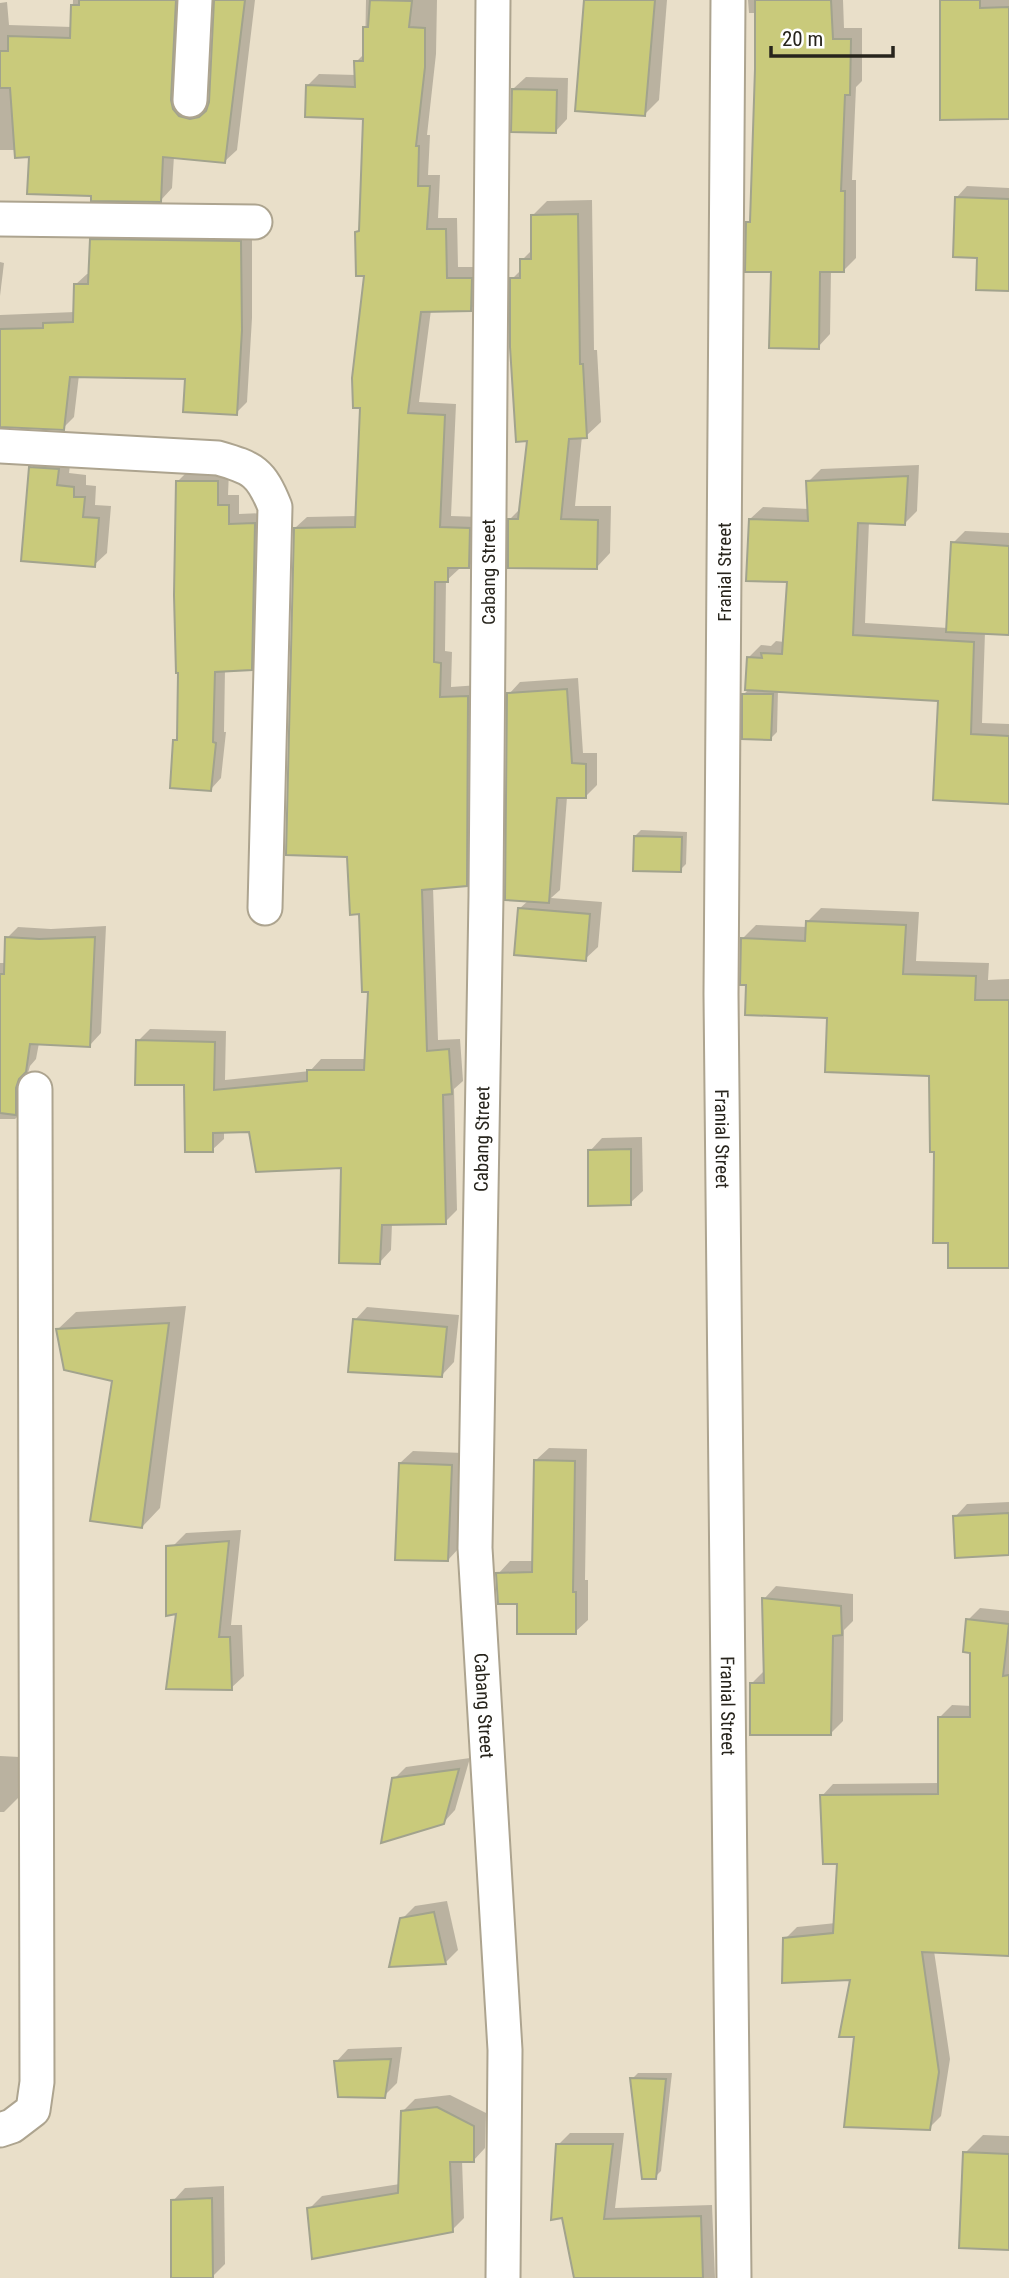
<svg xmlns="http://www.w3.org/2000/svg" width="1009" height="2278" font-family="'Roboto Condensed',sans-serif">
<style>
.shadow{fill:#0003}
.building{fill:#c9ca7b;stroke:#a2a38d;stroke-width:2}
.lines{fill:none;stroke-linecap:round;stroke-linejoin:round}
.street-casing{stroke:#ada48f;stroke-width:37}
.street{stroke:#fff;stroke-width:33}
.labels{text-anchor:middle;dominant-baseline:central;stroke-width:5;stroke-linejoin:round;paint-order:stroke}
.street-label{font-size:19px;fill:#27241c;stroke:#fff}
</style>
<rect width="100%" height="100%" fill="#e9dfc9"/>
<g class="shadow">
<polygon points="73,0 186,0 201,108 209,106 216,0 255,0 237,150 225,161 174,156 172,188 161,200 93,194 31,155 16,150 0,150 0,3 7,2 9,25 72,27"/>
<polygon points="366,0 437,0 436,54 427,135 430,135 428,175 440,175 438,218 457,218 458,267 483,267 482,297 471,309 431,310 419,402 456,404 451,516 481,517 480,554 469,566 459,566 459,569 446,581 445,651 452,652 451,687 479,685 478,872 466,884 433,887 438,1040 460,1039 463,1081 454,1089 457,1210 445,1222 392,1223 391,1250 380,1262 343,1166 251,1130 224,1131 224,1139 212,1150 186,1083 138,1041 150,1029 226,1031 225,1080 310,1071 321,1059 366,1059 369,990 361,912 348,855 295,528 307,517 357,516 366,274 357,232 361,229 365,118 307,86 319,74 356,75 356,62 365,53"/>
<polygon points="586,0 667,0 659,100 645,114"/>
<polygon points="748,0 843,0 844,28 862,28 862,81 856,87 852,180 856,180 856,258 844,270 831,270 830,334 818,347 747,223 752,219 757,13 749,13"/>
<polygon points="941,0 1009,0 1009,117"/>
<polygon points="526,77 568,78 567,119 555,132 513,89"/>
<polygon points="967,186 1009,188 1009,289 979,256 957,197"/>
<polygon points="592,200 594,350 597,350 601,422 586,436 582,436 575,506 611,506 610,553 596,568 510,519 521,508 529,439 512,279 522,269 522,260 533,249 532,216 547,201"/>
<polygon points="103,229 252,231 252,318 247,402 236,413 187,377 79,375 74,417 63,428 0,425 0,315 75,312 75,285 87,274 90,274 91,240"/>
<polygon points="0,262 4,263 0,296"/>
<polygon points="44,455 71,457 69,473 86,475 86,485 96,486 95,505 111,506 107,553 94,565 31,468"/>
<polygon points="919,465 917,511 905,523 869,521 865,623 948,628 953,543 965,531 1009,533 1009,633 985,632 982,723 1009,724 1009,802 940,700 778,690 777,732 771,738 744,694 749,689 748,658 761,645 771,646 776,641 784,642 789,581 750,519 763,507 809,509 808,482 821,469"/>
<polygon points="188,471 229,471 228,495 239,495 239,514 265,513 262,658 251,669 225,669 224,732 226,732 221,778 211,789 175,740 179,736 178,481"/>
<polygon points="578,678 583,753 597,753 597,785 585,797 567,797 560,890 551,898 602,902 598,947 585,959 519,909 529,900 509,694 520,682"/>
<polygon points="641,830 687,832 686,864 680,870 635,836"/>
<polygon points="821,908 919,912 916,961 989,963 988,980 1009,979 1009,1266 950,1241 936,1150 930,1074 829,1017 748,983 742,939 756,925 807,927 807,922"/>
<polygon points="106,926 101,1033 90,1045 39,1043 36,1059 30,1066 27,1076 27,1108 15,1119 0,1119 0,963 6,963 7,938 18,927 51,929"/>
<polygon points="642,1137 643,1191 630,1203 590,1151 602,1138"/>
<polygon points="186,1306 160,1508 142,1527 114,1380 57,1330 76,1312"/>
<polygon points="367,1307 459,1315 454,1362 442,1375 355,1320"/>
<polygon points="549,1448 587,1449 585,1580 588,1580 588,1620 575,1632 519,1602 498,1574 510,1561 534,1561 536,1460"/>
<polygon points="413,1451 463,1453 460,1547 448,1560 400,1463"/>
<polygon points="1009,1502 1009,1553 955,1517 967,1504"/>
<polygon points="241,1530 231,1625 242,1625 244,1676 231,1688 178,1612 173,1546 186,1533"/>
<polygon points="776,1586 853,1594 853,1621 844,1630 843,1721 831,1733 752,1683 764,1671 764,1599"/>
<polygon points="980,1608 1009,1611 1009,1954 934,1951 950,2059 941,2116 929,2128 856,2035 852,1979 785,1939 797,1927 836,1923 839,1862 822,1796 833,1784 940,1783 940,1717 952,1705 972,1706 972,1651 968,1620"/>
<polygon points="0,1756 20,1757 19,1797 4,1812 0,1812"/>
<polygon points="470,1758 455,1810 443,1823 394,1779 406,1767"/>
<polygon points="447,1901 458,1950 446,1962 391,1965 402,1919 415,1906"/>
<polygon points="402,2047 397,2083 384,2096 336,2062 348,2049"/>
<polygon points="638,2073 672,2073 661,2171 655,2177 632,2079"/>
<polygon points="450,2095 486,2113 485,2148 473,2161 462,2160 464,2218 452,2230 309,2209 322,2196 400,2184 402,2112 415,2099"/>
<polygon points="570,2133 624,2133 615,2208 712,2205 715,2278 576,2278 558,2145"/>
<polygon points="983,2135 1009,2136 1009,2248 965,2153"/>
<polygon points="224,2186 225,2264 213,2276 173,2278 173,2201 185,2188"/>
</g>
<g class="building">
<polygon points="79,0 176,0 171,100 173,109 179,116 190,119 199,117 206,111 209,102 214,0 245,0 225,163 163,157 161,202 91,201 91,196 27,194 29,157 15,158 10,88 0,88 0,51 8,51 8,36 70,38 71,5 79,5"/>
<polygon points="370,0 412,1 409,27 425,28 425,67 416,146 419,146 418,186 430,186 427,229 446,229 447,278 472,278 471,311 421,312 408,413 445,415 440,527 470,528 469,568 448,568 448,582 435,582 434,662 441,663 440,697 468,696 467,886 422,890 427,1051 449,1049 452,1094 443,1095 446,1224 382,1225 380,1264 339,1263 341,1168 256,1172 249,1132 213,1133 213,1152 185,1152 184,1085 135,1085 136,1040 215,1042 214,1090 307,1081 307,1070 364,1070 368,992 362,992 359,914 350,915 347,857 286,855 294,528 355,527 360,408 353,408 352,378 364,276 356,276 355,232 359,231 363,119 305,117 306,85 355,87 354,61 363,61 363,27 368,27"/>
<polygon points="584,0 655,0 645,116 575,111"/>
<polygon points="755,0 831,0 833,39 851,39 850,95 845,95 841,191 845,191 844,272 820,272 819,349 769,348 771,272 745,272 746,222 750,222 755,69"/>
<polygon points="940,0 980,0 980,8 1009,7 1009,119 940,120"/>
<polygon points="512,89 557,90 556,133 511,132"/>
<polygon points="955,197 1009,199 1009,291 976,290 977,258 953,257"/>
<polygon points="578,214 580,364 583,364 587,438 569,439 561,519 598,520 597,569 508,568 508,519 518,519 527,441 516,442 510,347 510,278 520,278 520,259 531,259 531,215"/>
<polygon points="90,239 241,241 242,330 237,415 183,412 185,379 70,377 64,430 0,427 0,329 43,328 43,323 73,322 74,284 88,284"/>
<polygon points="29,467 59,469 57,485 74,487 74,497 85,497 83,517 99,518 95,567 21,561"/>
<polygon points="908,476 905,525 858,523 853,635 974,642 971,734 1009,736 1009,804 933,800 938,701 745,690 747,657 762,658 761,653 782,654 787,582 746,581 749,519 808,521 806,481"/>
<polygon points="176,481 218,481 218,505 229,505 229,524 255,523 252,670 215,672 213,742 216,743 211,791 170,788 173,740 177,740 178,673 176,673 174,595"/>
<polygon points="951,542 1009,546 1009,635 946,632"/>
<polygon points="567,689 572,763 586,764 586,798 557,798 549,903 505,900 507,693"/>
<polygon points="742,694 773,694 771,740 742,739"/>
<polygon points="634,836 682,837 681,872 633,871"/>
<polygon points="518,908 590,914 586,961 514,955"/>
<polygon points="806,921 906,925 903,974 976,976 975,1000 1009,1000 1009,1268 948,1268 948,1243 933,1243 934,1152 930,1152 929,1076 825,1072 827,1018 745,1015 746,985 740,985 741,938 805,941"/>
<polygon points="5,937 39,939 95,937 90,1047 30,1044 26,1072 19,1079 16,1088 16,1115 0,1113 0,974 4,974"/>
<polygon points="631,1149 631,1205 588,1206 588,1150"/>
<polygon points="353,1319 447,1327 442,1377 348,1372"/>
<polygon points="169,1323 142,1528 90,1521 112,1381 64,1370 56,1329"/>
<polygon points="534,1460 575,1461 573,1592 576,1592 576,1634 517,1634 517,1604 498,1604 496,1573 532,1572"/>
<polygon points="399,1463 452,1465 448,1561 395,1560"/>
<polygon points="1009,1513 1009,1555 955,1558 953,1516"/>
<polygon points="229,1541 219,1637 230,1637 232,1690 166,1689 176,1614 166,1616 166,1546"/>
<polygon points="762,1598 841,1606 842,1635 833,1636 831,1735 750,1735 750,1683 764,1683"/>
<polygon points="966,1619 1009,1624 1003,1676 1009,1675 1009,1956 922,1952 939,2072 930,2130 844,2127 854,2037 839,2037 850,1980 782,1983 783,1938 833,1933 837,1864 823,1864 820,1795 938,1794 938,1717 970,1717 970,1653 963,1652"/>
<polygon points="459,1769 444,1824 381,1843 392,1778"/>
<polygon points="434,1912 446,1964 389,1967 400,1918"/>
<polygon points="391,2059 385,2098 338,2097 334,2061"/>
<polygon points="630,2078 666,2079 656,2179 642,2179"/>
<polygon points="437,2107 474,2126 474,2162 450,2162 453,2232 312,2259 307,2208 398,2193 401,2111"/>
<polygon points="556,2144 613,2144 604,2219 701,2216 703,2278 574,2278 562,2218 551,2220"/>
<polygon points="963,2152 1009,2154 1009,2250 959,2248"/>
<polygon points="212,2198 213,2278 171,2278 171,2200"/>
</g>
<g class="lines">
<g class="street-casing">
<g id="street">
<path id="s1" d="M493,0L486,896L475,1548L505,2050L503,2278"/>
<path id="s2" d="M728,0L721,994L734,2278"/>
<polyline points="190,100 195,0"/>
<polyline points="0,219 255,222"/>
<path d="M0,446L218,458C253,468 261,472 275,507L265,908"/>
<polyline points="0,2130 12,2126 33,2110 37,2082 35,1089"/>
</g>
</g>
<use href="#street" class="street"/>
</g>
<g class="labels">
<g class="street-label">
<text transform="translate(488 572) rotate(-90)">Cabang Street</text>
<text transform="translate(724 572) rotate(-90)">Franial Street</text>
<text transform="translate(482 1139) rotate(-89)">Cabang Street</text>
<text stroke="none"><textPath href="#s2" startOffset="1139">Franial Street</textPath></text>
<text stroke="none"><textPath href="#s1" startOffset="1706">Cabang Street</textPath></text>
<text stroke="none"><textPath href="#s2" startOffset="1706">Franial Street</textPath></text>
</g>
</g>
<path d="M771 46v10h122v-10" fill="none" stroke="#27241c" stroke-width="3.5"/>
<text x="782" y="46" font-size="21" fill="#27241c" stroke="#ffffff" stroke-width="5" paint-order="stroke">20 m</text>
</svg>
